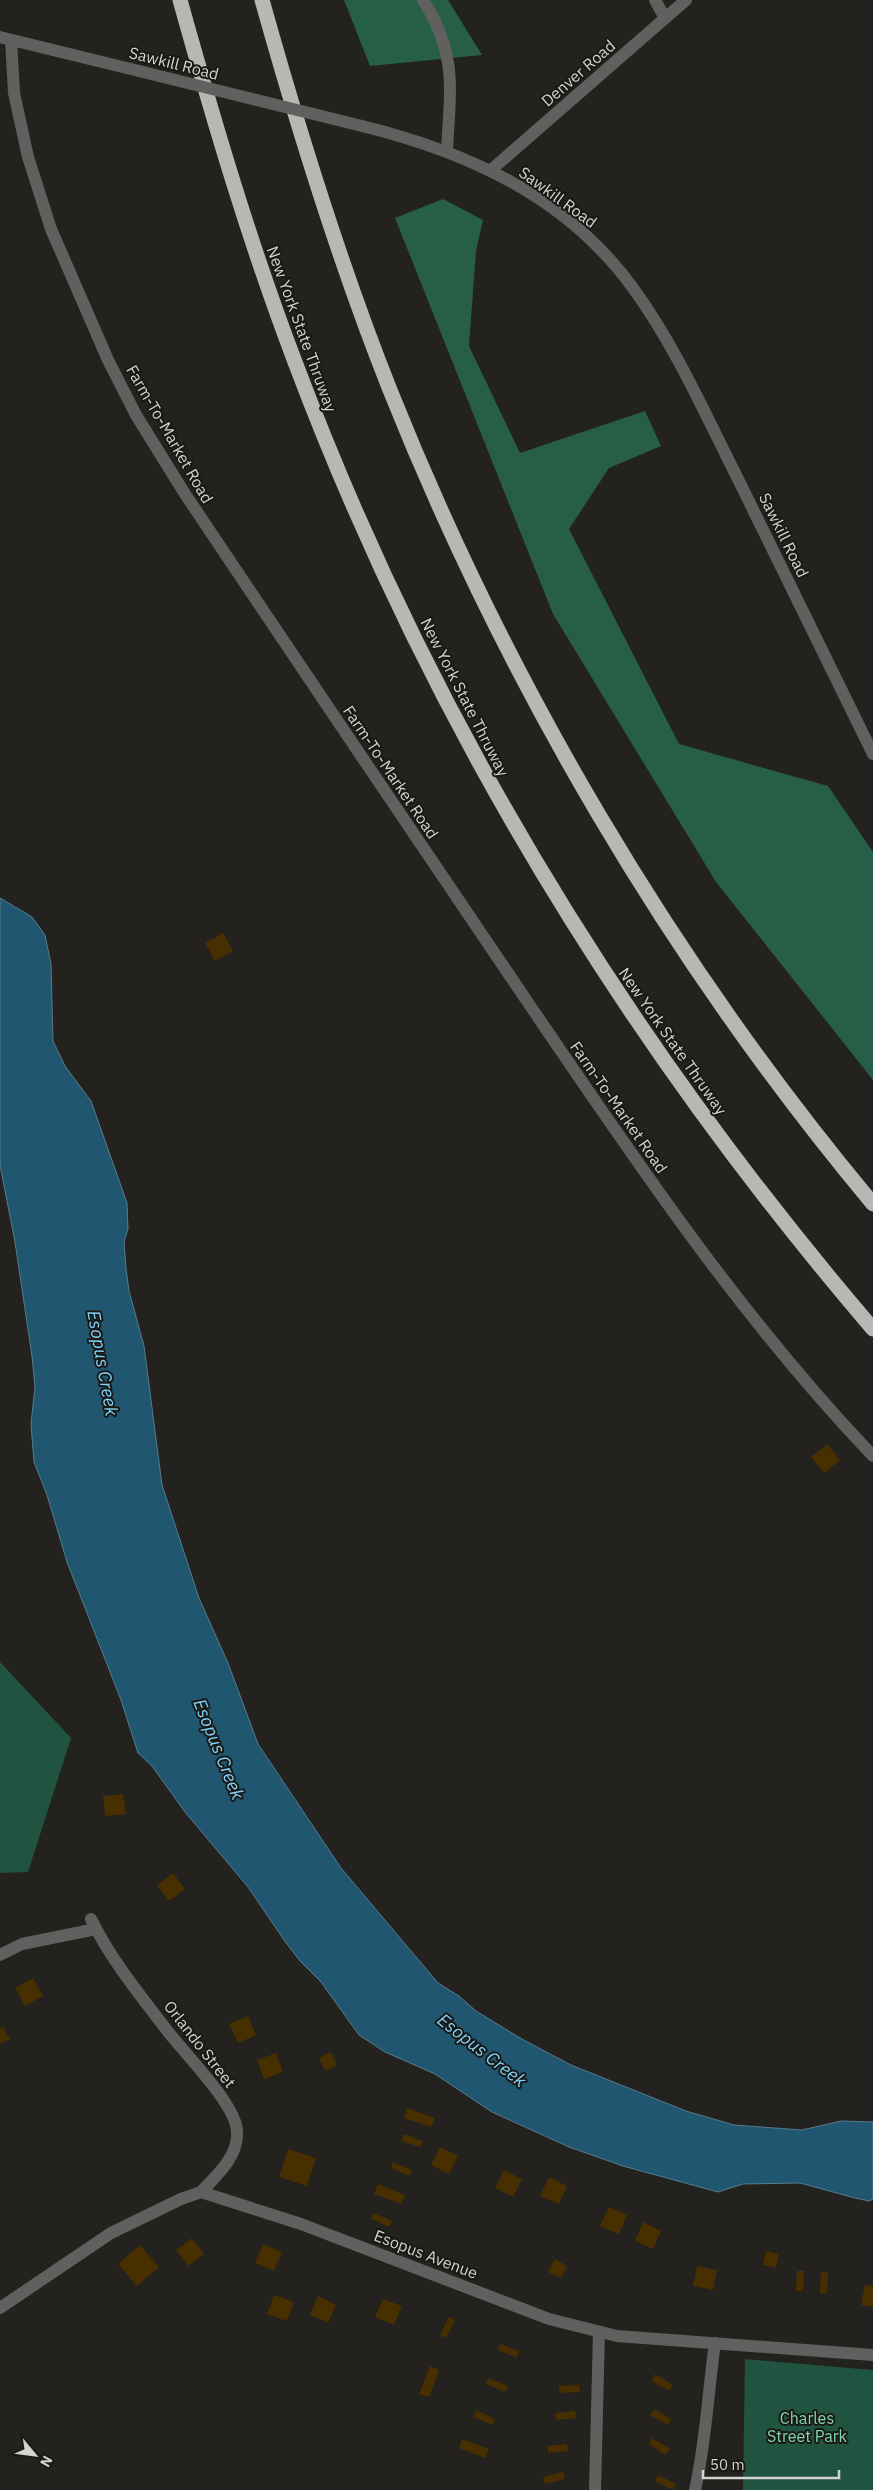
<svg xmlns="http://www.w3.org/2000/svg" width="873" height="2490" font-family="'IBM Plex Sans',sans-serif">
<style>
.green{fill:#215440}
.forest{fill:#275e48}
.water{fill:#20566f;stroke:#567c8c}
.building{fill:#472f00}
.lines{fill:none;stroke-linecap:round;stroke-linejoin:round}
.minor{stroke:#61605f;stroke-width:12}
.highway{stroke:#b8b7b4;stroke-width:15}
.minor-bridge{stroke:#61605f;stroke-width:12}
.labels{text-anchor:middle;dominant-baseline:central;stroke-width:4;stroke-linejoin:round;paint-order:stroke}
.street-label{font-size:16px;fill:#d4d3d1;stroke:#1a1916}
.park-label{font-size:16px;fill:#80d6b1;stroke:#1a1916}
.water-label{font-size:18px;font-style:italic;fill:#81d4fd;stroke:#1a1916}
</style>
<rect width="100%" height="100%" fill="#23221f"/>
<g class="green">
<polygon points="0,1662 71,1738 28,1872 0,1873"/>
<polygon points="745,2359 873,2370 873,2490 743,2490"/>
</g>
<g class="forest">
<polygon points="344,0 448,0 482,55 370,66"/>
<polygon points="443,199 483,220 476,251 469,346 520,453 645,411 661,446 609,468 569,529 679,744 828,786 873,852 873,1080 716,882 553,614 395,218"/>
</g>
<polygon class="water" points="0,898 32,917 45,935 51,964 53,1041 65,1066 91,1101 127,1203 128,1229 124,1242 126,1269 129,1291 144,1346 162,1485 199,1598 228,1663 258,1744 341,1868 438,1983 459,1996 476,2011 520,2038 571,2065 686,2111 734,2125 802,2130 841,2121 873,2122 873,2199 869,2201 855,2198 800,2183 743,2184 718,2192 623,2166 569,2147 492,2112 435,2074 385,2052 359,2035 321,1982 300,1961 284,1940 248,1887 185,1812 152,1766 138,1753 121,1700 67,1562 47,1495 34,1462 31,1424 35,1387 32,1356 15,1242 0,1165"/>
<g class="building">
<polygon points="223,933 233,951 215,961 205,943"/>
<polygon points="827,1444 840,1460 824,1473 811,1457"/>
<polygon points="123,1794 126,1814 105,1816 103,1796"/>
<polygon points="173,1873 185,1889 169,1901 157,1885"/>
<polygon points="33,1978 43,1996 25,2006 15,1988"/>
<polygon points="248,2016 256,2035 238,2043 229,2024"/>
<polygon points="3,2027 10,2039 0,2044 0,2028"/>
<polygon points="331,2052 337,2065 325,2071 319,2058"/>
<polygon points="276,2053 283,2072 264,2079 257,2060"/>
<polygon points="407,2108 435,2118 431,2127 404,2118"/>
<polygon points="404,2134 423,2141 420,2147 401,2141"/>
<polygon points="440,2147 458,2156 449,2174 431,2165"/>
<polygon points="288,2149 316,2158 307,2186 279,2177"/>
<polygon points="393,2162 412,2170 409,2176 391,2168"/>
<polygon points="504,2170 522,2179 513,2197 495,2188"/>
<polygon points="549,2177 567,2186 559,2204 540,2196"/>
<polygon points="378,2184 405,2195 401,2204 374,2194"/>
<polygon points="609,2207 627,2215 619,2234 600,2226"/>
<polygon points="373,2213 392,2221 389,2227 371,2219"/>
<polygon points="643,2222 661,2231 653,2249 635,2241"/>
<polygon points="192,2238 204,2254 188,2266 176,2250"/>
<polygon points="263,2244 282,2252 274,2271 255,2263"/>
<polygon points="140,2245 159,2267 137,2286 118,2264"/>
<polygon points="766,2251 779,2254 776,2268 763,2265"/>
<polygon points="555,2259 567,2266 561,2278 548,2272"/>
<polygon points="697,2266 717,2270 713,2290 693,2286"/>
<polygon points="797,2271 804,2271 803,2291 796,2291"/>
<polygon points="821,2272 828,2273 827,2293 820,2293"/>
<polygon points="865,2285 873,2286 873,2307 861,2305"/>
<polygon points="274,2295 294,2302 287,2321 267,2314"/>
<polygon points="318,2296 336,2305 328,2323 310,2315"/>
<polygon points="383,2299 402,2306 394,2325 375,2317"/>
<polygon points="449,2317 455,2320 446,2338 440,2335"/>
<polygon points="500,2344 519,2351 517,2358 498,2350"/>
<polygon points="430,2366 439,2370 429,2397 419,2394"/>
<polygon points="655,2374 673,2385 669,2391 652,2381"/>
<polygon points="489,2378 508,2386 505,2392 486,2384"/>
<polygon points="579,2385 580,2392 559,2393 559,2386"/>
<polygon points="654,2409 671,2419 668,2425 650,2415"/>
<polygon points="476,2410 495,2419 492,2425 474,2417"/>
<polygon points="575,2411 576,2418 556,2420 555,2413"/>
<polygon points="652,2438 670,2449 666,2455 649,2444"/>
<polygon points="462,2439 489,2449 485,2458 459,2448"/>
<polygon points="567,2444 568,2451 548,2453 547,2446"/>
<polygon points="563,2472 565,2479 545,2484 543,2477"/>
<polygon points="658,2475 676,2484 673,2490 655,2481"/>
</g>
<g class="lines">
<g class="minor">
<path d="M423,0C458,54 450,90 447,151"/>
<polyline points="655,0 665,18"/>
<polyline points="0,37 139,71"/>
<path d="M11,40L14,93L28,157L51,229L108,360L136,415L185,494C300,665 415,837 531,1007C637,1163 743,1320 873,1456"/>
<path d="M362,126C468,152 567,197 633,288C676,347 705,414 738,479C783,570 828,662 873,754"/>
<polyline points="491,170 686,0"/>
<path d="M91,1919C110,1958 139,1994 166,2029C183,2052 236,2104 237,2131C239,2156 217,2175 201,2192"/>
<polyline points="0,1955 22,1944 96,1929"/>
<polyline points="0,2308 111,2233 181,2199 201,2192 301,2224 549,2319 617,2336 873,2355"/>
<polyline points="595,2490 599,2332"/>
<path d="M695,2490C706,2442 708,2392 715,2343"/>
</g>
<g class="highway">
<path d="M180,0C214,122 250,244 295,362C429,718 626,1041 873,1329"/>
<path d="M262,0C299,132 339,262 390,390C507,683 671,962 873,1204"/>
</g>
<polyline class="minor-bridge" points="139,71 362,126"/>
</g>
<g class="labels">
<g class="street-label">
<text transform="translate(174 63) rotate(14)">Sawkill Road</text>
<text transform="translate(578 73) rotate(-41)">Denver Road</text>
<text transform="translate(558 197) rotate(36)">Sawkill Road</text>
<text transform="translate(302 329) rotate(70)">New York State Thruway</text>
<text transform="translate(170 434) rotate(60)">Farm-To-Market Road</text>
<text transform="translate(784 535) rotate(64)">Sawkill Road</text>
<text transform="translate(465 697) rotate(63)">New York State Thruway</text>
<text transform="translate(391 772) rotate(56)">Farm-To-Market Road</text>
<text transform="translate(673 1041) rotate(55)">New York State Thruway</text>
<text transform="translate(619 1107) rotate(55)">Farm-To-Market Road</text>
<text transform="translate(200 2044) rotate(52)">Orlando Street</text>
<text transform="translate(426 2254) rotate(21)">Esopus Avenue</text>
</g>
<g class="park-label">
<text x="807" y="2418">Charles<tspan x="807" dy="18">Street Park</tspan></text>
</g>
<g class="water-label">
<text transform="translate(103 1363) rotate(80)">Esopus Creek</text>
<text transform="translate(219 1749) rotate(68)">Esopus Creek</text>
<text transform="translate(482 2050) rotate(38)">Esopus Creek</text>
</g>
</g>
<g transform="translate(35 2455) rotate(119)" stroke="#1a1916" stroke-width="4" paint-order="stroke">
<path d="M0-4L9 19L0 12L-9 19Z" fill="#d4d3d1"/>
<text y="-8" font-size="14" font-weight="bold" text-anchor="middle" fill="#d4d3d1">N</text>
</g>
<path d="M703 2470v8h136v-8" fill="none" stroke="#d4d3d1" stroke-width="2.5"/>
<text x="710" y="2470" font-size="15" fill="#d4d3d1" stroke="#1a1916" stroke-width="4" paint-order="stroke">50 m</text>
</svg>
